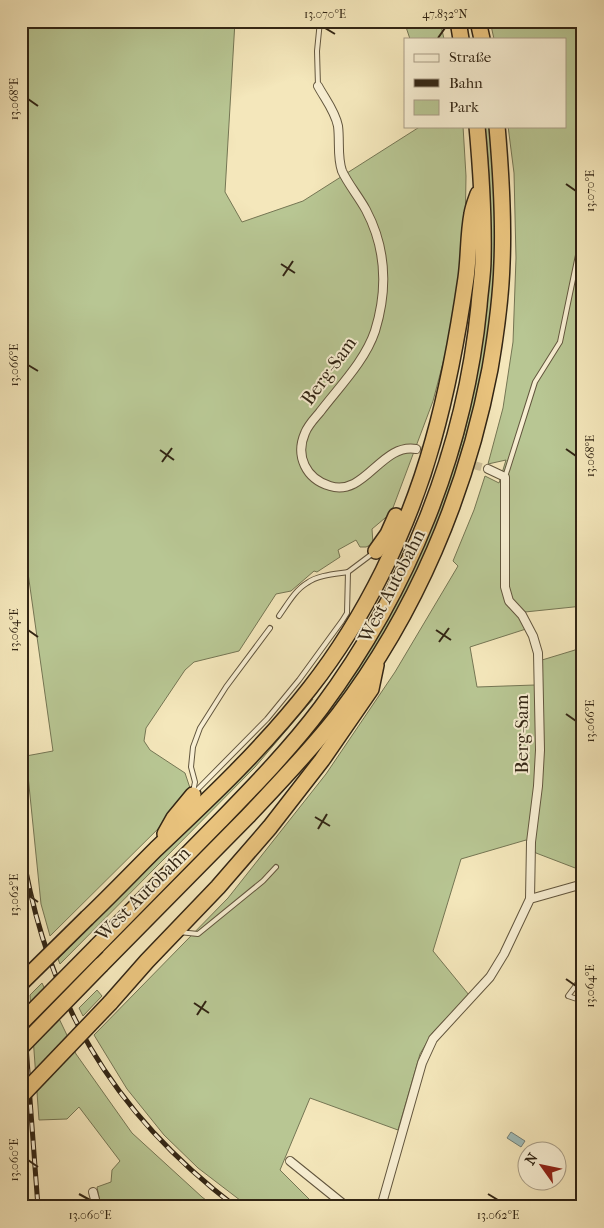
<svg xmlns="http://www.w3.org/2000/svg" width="604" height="1228" font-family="'IM FELL French Canon',serif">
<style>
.green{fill:#b8c693;stroke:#757654}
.water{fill:#a0bdba;stroke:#748078}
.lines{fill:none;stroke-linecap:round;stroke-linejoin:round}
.minor-tunnel{stroke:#cdc09a;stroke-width:8;stroke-dasharray:8 4;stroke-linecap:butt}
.service-casing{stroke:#62563e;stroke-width:6}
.minor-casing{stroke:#62563e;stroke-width:10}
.motorway-casing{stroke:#322514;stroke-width:18}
.service{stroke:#f8efd3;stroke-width:4}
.minor{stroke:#f8efd3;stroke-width:8}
.motorway{stroke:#eac47e;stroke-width:15}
.rail-casing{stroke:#322514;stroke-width:5}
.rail{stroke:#f8efd3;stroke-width:3;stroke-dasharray:9;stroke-linecap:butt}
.motorway-bridge-casing{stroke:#322514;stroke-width:18;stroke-linecap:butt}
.motorway-bridge{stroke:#eac47e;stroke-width:15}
.ticks{fill:none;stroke:#322514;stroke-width:2}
.labels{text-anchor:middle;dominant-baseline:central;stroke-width:4;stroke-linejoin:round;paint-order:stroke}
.street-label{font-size:19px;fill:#322514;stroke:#f8efd3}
.neatline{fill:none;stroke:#322514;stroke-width:2}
.ticks-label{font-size:12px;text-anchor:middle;fill:#322514}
</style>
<rect width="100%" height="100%" fill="#f4e7bb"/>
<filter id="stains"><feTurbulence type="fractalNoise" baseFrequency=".004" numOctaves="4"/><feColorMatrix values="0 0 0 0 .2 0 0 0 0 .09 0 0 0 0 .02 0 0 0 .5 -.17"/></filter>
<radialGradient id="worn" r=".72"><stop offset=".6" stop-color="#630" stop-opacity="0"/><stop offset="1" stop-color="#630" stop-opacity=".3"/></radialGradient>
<g class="green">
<polygon points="21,21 235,21 225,192 242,222 303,201 421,126 463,126 466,176 465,237 449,340 433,401 391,513 372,529 373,544 366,547 360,547 356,540 338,550 340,557 317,572 314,571 291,591 276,594 239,651 194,662 185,670 146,728 144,741 150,750 185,773 190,788 174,813 50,936 41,904 26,756 53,751 21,523"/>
<polygon points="404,21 440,21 444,39 410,39"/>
<polygon points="490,21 583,21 583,606 525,612 526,629 470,647 477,687 535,685 542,660 575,650 583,639 583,871 536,853 526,840 461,859 433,951 469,995 433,1032 420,1054 398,1130 310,1098 280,1170 317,1207 249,1207 198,1168 164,1135 127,1089 94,1035 228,898 326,774 395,672 458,566 453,561 474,510 485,476 499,483 506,460 488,464 503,408 513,342 516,258 514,173 508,126 565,126 565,39 494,39"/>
<path d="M484,126H490C507,240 490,365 456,474C450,491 446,509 439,526C411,595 367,667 321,725C282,774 237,818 193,862L192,861C235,816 280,773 318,724C374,652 417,571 447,485C452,469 459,454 463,438C477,382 486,324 489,266C491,220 491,173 484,126Z"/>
<polygon points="313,699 255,767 60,964 58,959 253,764"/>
<polygon points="42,983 76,1054 132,1133 202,1197 215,1207 101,1207 97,1187 111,1182 112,1170 120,1161 79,1107 67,1119 39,1120 30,995"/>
<polygon points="97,990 102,996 83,1016 79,1008"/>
</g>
<polygon class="water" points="511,1132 525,1141 521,1147 507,1138"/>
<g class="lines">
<polyline class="minor-tunnel" points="416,449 488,469"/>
<g class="service-casing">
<g id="service">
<polyline points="582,21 579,83 583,136"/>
<polyline points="318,86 317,51 320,21"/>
<polyline points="505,477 535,382 560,342 583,231"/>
<path d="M279,616C287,605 295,590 307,583C318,575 335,574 348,572"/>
<polyline points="193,792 195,782 191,767 193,747 200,728 226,687 270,628"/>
<polyline points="194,793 267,719 299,680 342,621 347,613 348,572 372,554"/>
<polyline points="179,932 198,934 263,881 276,867"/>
<polyline points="583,976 568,996 583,1001"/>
</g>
</g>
<g class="minor-casing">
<g id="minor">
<path d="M318,86C325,99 335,111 338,126C340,141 337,157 342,171C348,184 359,197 366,210C386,248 388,289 375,331C365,361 339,387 320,412C315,418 308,425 305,433C295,456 306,479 330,486C365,497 381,443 416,449"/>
<polyline points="488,469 505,477 505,587 509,601 522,615 533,636 538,653 540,750 538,786 531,842 530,899"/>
<polyline points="290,1161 347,1207"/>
<polyline points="93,1192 97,1207"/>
<polyline points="381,1207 422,1063 433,1039 490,977 504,954 530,899 583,884"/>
</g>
</g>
<g class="motorway-casing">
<g id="motorway">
<polyline points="458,21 461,39"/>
<polyline points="478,21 482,39"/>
<polyline points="376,551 388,534 396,516"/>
<polyline points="165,834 174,818 193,795"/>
<path d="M87,918C110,896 133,872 156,849C210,798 264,747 310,688C365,618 409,528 433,441C448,388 458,333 466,278C469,257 468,235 472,214C473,207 476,200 478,194"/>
<path d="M97,946C138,904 179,863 220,821C255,785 291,748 321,708C408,591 465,451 479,306C480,291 483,275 483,259C484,215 481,170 477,126"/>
<path d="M101,965C150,916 199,866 248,816C279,783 311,750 339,714C416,613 466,494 490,369C496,334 501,298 502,263C504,217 501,172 497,126"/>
<polyline points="110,1003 147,961 218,887 270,827 322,760 371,689 376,665"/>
</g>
</g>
<use href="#service" class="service"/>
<use href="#minor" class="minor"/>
<use href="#motorway" class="motorway"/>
<g class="rail-casing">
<g id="rail">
<path d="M21,844C46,1000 110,1111 236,1207"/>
<polyline points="21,979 38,1207"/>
</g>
</g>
<use href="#rail" class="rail"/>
<g class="motorway-bridge-casing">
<g id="motorway-bridge">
<polyline points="21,983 87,918"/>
<polyline points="21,1023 97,946"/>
<polyline points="21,1047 101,965"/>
<polyline points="21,1096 110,1003"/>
</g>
</g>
<use href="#motorway-bridge" class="motorway-bridge"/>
</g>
<path class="ticks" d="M325,28L335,34M438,38L445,28M28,99L38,106M566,184L576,191M281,264L295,273M283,276L293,261M28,365L38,371M566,449L576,456M160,450L174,460M162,462L172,448M28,630L38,637M436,630L451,640M439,642L449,628M566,714L576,721M315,817L330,826M318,829L327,814M28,895L38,902M566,979L576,986M194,1003L209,1013M197,1015L206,1001M28,1160L38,1167M79,1194L90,1200M488,1194L498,1200"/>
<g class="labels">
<g class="street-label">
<text transform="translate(329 371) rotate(-54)">Berg-Sam</text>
<text transform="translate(392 586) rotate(-63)">West Autobahn</text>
<text transform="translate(522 734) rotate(-90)">Berg-Sam</text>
<text transform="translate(143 894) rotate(-45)">West Autobahn</text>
</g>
</g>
<rect width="604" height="1228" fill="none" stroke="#f4e7bb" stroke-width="55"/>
<rect x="404" y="38" width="162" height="90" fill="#f8efd3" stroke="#a99e87"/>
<rect x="414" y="54" width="25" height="8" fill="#f8efd3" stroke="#a99e87"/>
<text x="449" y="62" font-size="15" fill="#322514">Straße</text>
<rect x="414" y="79" width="25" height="8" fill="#322514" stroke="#a99e87"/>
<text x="449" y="88" font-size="15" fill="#322514">Bahn</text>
<rect x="414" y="100" width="25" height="15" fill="#b8c693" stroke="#a99e87"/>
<text x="449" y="112" font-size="15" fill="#322514">Park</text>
<g transform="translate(542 1166) rotate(303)"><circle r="24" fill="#f8efd3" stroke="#a99e87"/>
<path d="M0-4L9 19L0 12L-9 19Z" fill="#8f2418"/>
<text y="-8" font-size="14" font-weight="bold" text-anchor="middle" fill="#322514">N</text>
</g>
<rect x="28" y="28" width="548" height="1172" class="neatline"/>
<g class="ticks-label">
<text x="325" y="18">13.070°E</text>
<text x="445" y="18">47.832°N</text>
<text transform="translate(14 99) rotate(-90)" y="4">13.068°E</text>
<text transform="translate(590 191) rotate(-90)" y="4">13.070°E</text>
<text transform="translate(14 365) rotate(-90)" y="4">13.066°E</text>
<text transform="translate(590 456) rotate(-90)" y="4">13.068°E</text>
<text transform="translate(14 630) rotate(-90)" y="4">13.064°E</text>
<text transform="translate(590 721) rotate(-90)" y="4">13.066°E</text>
<text transform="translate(14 895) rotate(-90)" y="4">13.062°E</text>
<text transform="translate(590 986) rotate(-90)" y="4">13.064°E</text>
<text transform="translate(14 1160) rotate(-90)" y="4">13.060°E</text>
<text x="90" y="1219">13.060°E</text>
<text x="498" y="1219">13.062°E</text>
</g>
<rect width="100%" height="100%" filter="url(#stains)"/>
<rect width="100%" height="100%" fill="url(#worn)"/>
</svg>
